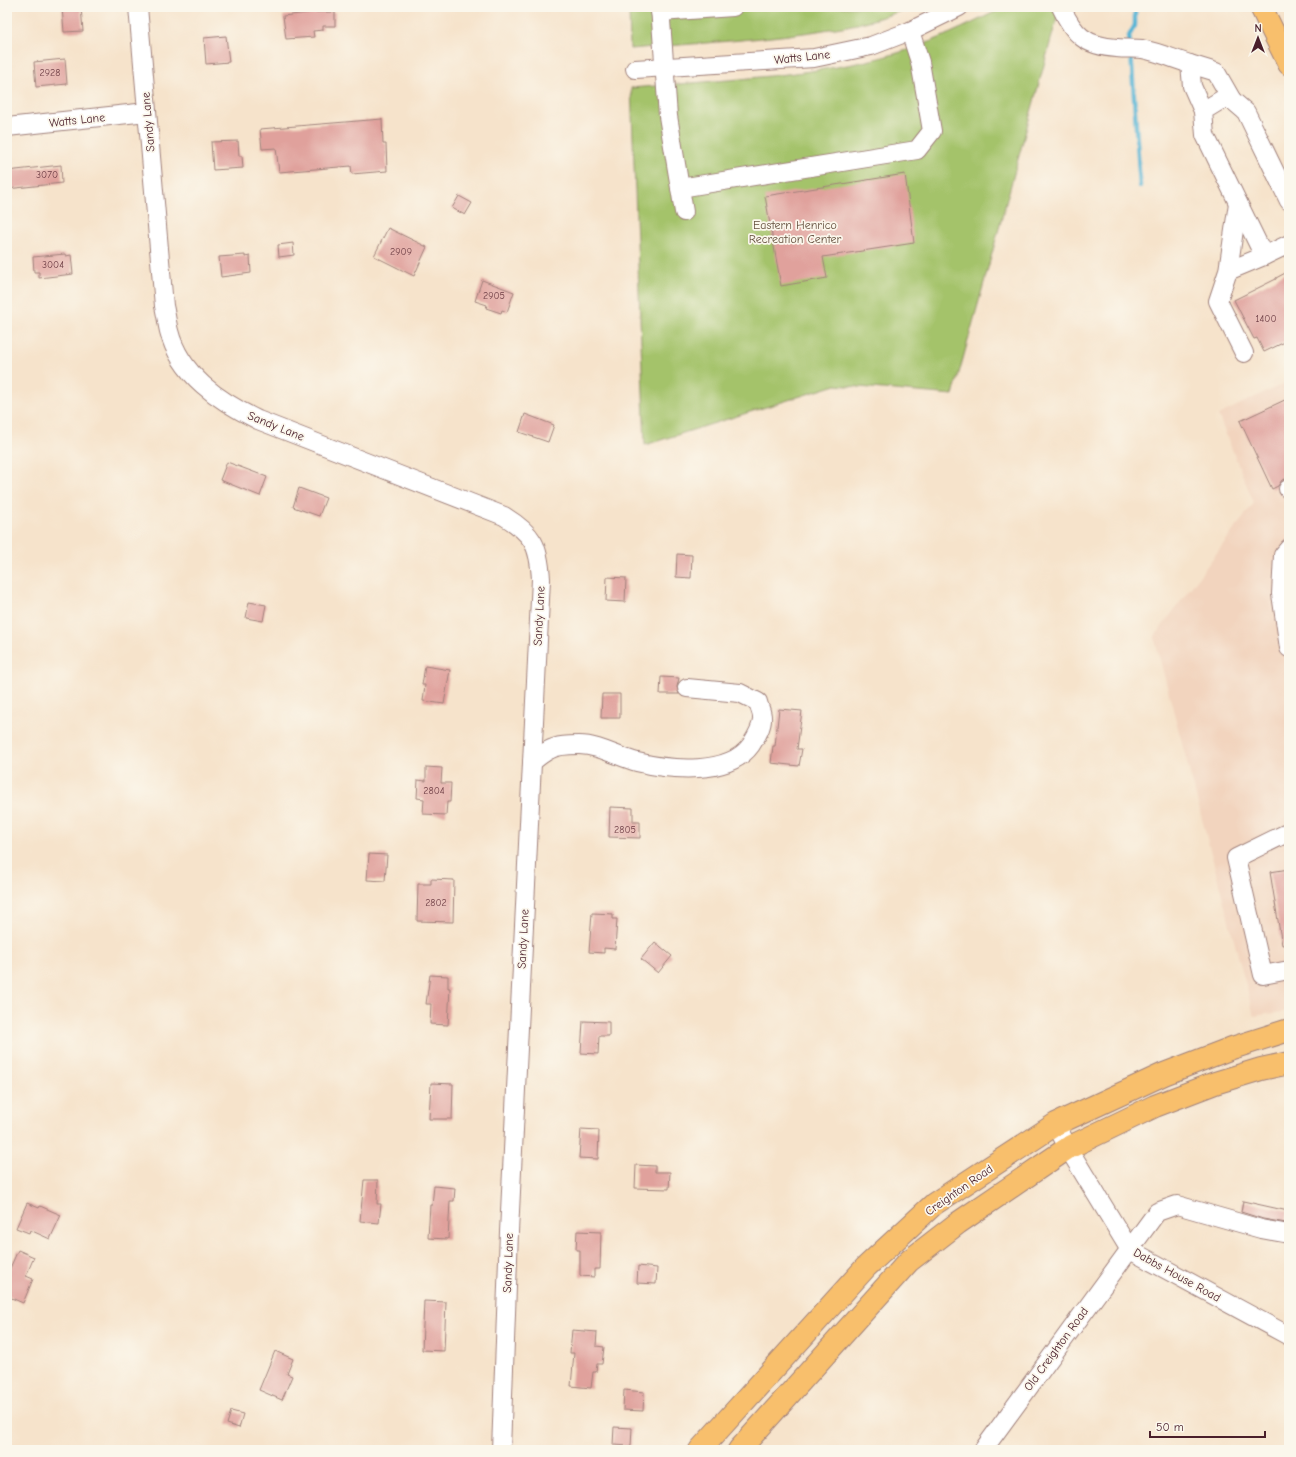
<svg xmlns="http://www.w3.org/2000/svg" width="1296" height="1457" font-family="'Comic Neue',sans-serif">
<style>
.built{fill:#f2d4be}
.green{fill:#a4c36b;stroke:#77714b}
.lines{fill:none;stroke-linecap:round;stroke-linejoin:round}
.stream{stroke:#56b5d5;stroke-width:4.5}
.building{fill:#e0a19c}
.minor-casing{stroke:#a0817b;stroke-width:20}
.major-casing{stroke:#a0817b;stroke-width:24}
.minor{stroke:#fff;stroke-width:18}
.major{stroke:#f8bf6c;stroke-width:22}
.labels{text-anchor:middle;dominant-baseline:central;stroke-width:3.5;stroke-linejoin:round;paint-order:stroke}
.number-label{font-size:10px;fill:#704047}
.street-label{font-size:12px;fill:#4a1f2b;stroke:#fbf7ec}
.park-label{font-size:12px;fill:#65503e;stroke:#fbf7ec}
</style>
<rect width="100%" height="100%" fill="#fbf7ec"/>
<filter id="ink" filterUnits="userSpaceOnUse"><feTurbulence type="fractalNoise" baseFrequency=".025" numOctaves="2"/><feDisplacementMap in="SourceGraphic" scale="8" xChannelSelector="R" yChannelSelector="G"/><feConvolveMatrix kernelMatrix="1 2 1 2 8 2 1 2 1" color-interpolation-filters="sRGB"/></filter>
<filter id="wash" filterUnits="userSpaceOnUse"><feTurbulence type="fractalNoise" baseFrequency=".012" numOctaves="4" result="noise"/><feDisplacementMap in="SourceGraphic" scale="16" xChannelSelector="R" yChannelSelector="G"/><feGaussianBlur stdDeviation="0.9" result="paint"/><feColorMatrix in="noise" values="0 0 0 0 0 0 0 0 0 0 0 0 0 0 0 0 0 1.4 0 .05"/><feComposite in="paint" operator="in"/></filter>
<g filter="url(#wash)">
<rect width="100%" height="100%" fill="#f6e3cb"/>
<polygon class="built" points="1289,381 1289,1011 1254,1016 1154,637 1254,503 1218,415"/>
<g class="green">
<path d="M629,7H912C887,16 862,24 836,28C768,40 698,43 630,49Z"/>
<path d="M1005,7H1060L953,395L836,385L645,445L631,88C667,85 704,82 740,79C800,73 859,67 916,47C947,36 976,21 1005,7Z"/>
</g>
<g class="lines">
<g class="stream">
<polyline points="1130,45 1129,36 1135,25 1135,7"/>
<polyline points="1131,52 1140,186"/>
</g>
</g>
<g id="blocks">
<g class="building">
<polygon points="62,7 81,7 83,31 64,32"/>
<polygon points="315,12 335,12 335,26 323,26 323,30 313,31 314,37 286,39 283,16"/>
<polygon points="226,36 229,62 206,64 204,38"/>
<polygon points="65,59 67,84 36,87 34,62"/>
<polygon points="382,119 383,144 386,144 387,171 352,174 351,166 279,172 276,148 262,149 260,129"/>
<polygon points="238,141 239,156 242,156 243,168 213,170 211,142"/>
<polygon points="61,165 62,183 7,189 7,171"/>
<polygon points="905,174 914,243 823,257 827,278 781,286 765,196"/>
<polygon points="459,196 472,203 465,215 452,208"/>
<polygon points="388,228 427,247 414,276 374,256"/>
<polygon points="293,243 294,255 279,257 278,245"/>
<polygon points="65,254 66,256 71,255 73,274 39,278 39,272 34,272 33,257"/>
<polygon points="245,255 245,257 250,256 251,273 221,277 219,257"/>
<polygon points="1289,271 1289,340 1264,352 1257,338 1254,339 1234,300 1276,279 1276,278"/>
<polygon points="482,280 514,292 507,312 502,310 501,313 486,308 487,305 475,301"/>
<polygon points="1289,398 1289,478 1282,480 1278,486 1272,489 1240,421"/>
<polygon points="525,414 554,425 548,442 519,432"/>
<polygon points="227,462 267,477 260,496 220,480"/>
<polygon points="299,488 326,498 319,516 293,507"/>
<polygon points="677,554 692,555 691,578 676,577"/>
<polygon points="607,577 626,578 625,602 606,601"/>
<polygon points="249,602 266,605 263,621 246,618"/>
<polygon points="425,666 450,670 444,704 423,701 425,685 422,685"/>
<polygon points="661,677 679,678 677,687 679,694 660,694"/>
<polygon points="602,694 620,694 620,718 601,718"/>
<polygon points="779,709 802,711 797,749 802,749 799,766 771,763 773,746 775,746"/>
<polygon points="426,767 442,768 441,783 451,783 450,802 447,802 446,815 423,814 424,799 417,798 418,780 426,781"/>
<polygon points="610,807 633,808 633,822 640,822 640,838 609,837"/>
<polygon points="369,854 387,855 385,881 367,880"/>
<polygon points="1289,869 1289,944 1282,945 1270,872"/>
<polygon points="431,879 454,880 453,922 417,921 418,884 431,884"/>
<polygon points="592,913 613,914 613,919 617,919 615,949 604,948 604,953 589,952"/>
<polygon points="655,942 672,956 658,973 641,959"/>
<polygon points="430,975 448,976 448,988 450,988 448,1025 430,1024 431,1004 426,1004"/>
<polygon points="583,1021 609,1022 609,1036 599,1036 598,1054 581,1053"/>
<polygon points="431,1083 453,1084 452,1119 429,1119"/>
<polygon points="581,1129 599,1130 598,1159 579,1158"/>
<polygon points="636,1165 655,1166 655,1172 670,1172 669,1189 635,1188"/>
<polygon points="364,1180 378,1180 377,1204 381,1204 379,1223 360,1221"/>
<polygon points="434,1186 455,1188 454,1201 450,1201 448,1239 428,1238 430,1205 432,1205"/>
<polygon points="1243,1201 1288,1211 1286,1223 1263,1219 1241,1212"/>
<polygon points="27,1203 39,1208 40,1206 61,1215 50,1239 30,1230 29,1233 16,1228"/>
<polygon points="577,1231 601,1232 600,1269 594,1269 594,1277 580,1276 580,1250 576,1250"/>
<polygon points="18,1250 34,1257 26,1276 33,1279 23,1303 7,1296 7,1275"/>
<polygon points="638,1266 657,1268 656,1284 637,1283"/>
<polygon points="424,1301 446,1302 444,1351 422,1350"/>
<polygon points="572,1330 597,1332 596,1346 604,1347 602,1364 597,1364 596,1372 593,1372 591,1388 571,1386 574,1353 570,1353"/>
<polygon points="275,1351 293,1359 287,1374 292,1376 282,1400 259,1390"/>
<polygon points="624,1390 644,1392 643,1411 623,1410"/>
<polygon points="231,1411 243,1414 239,1428 227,1424"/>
<polygon points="614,1427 632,1428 631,1446 613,1445"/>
</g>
</g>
</g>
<g filter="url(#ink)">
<use href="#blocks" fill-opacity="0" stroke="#a0817b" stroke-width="1"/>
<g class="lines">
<g class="minor-casing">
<g id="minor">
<path d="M138,7L164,306C166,314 167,323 169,331C180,375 219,401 258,420L504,516C533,534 539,545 541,579L509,1232L501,1450"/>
<polyline points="660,7 668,116 684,212"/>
<path d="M1061,7C1074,35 1085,46 1117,48C1125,49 1134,48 1142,49C1158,52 1174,59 1190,64"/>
<polyline points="660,12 733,7"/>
<polyline points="635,69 814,58 871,46 910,31 959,7"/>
<polyline points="1203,111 1192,86 1190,64 1216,72 1232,100"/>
<polyline points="7,127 147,112"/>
<polyline points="680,188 917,150 932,131 920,62 910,31"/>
<polyline points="1289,201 1246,112 1232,100 1221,100 1203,111 1205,135 1264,256 1289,244"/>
<polyline points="1238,203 1228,271 1218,301 1244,353"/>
<polyline points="1228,271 1264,256"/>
<polyline points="1288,489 1289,489"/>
<polyline points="1289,548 1283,555 1281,594 1289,648"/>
<path d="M532,762C537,758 543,753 549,750C557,745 570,745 579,745C599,745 618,757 637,762C670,770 729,776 751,745C756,737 763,726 762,717C762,712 759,707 758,702L740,693L687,688"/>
<polyline points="1289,832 1236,858 1263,975 1289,970"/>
<polyline points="1056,1124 1068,1148 1130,1250 1289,1336"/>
<polyline points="983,1450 1157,1212 1177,1205 1261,1229 1289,1234"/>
</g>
</g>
<g class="major-casing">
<g id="major">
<polyline points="1261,7 1289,64"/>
<polyline points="700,1450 866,1267 934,1204 1056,1124 1164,1074 1232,1048 1289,1030"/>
<polyline points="739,1450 909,1261 958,1223 1068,1148 1155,1106 1215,1083 1261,1069 1289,1063"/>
</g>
</g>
<use href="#minor" class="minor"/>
<use href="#major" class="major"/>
</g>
</g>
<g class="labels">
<g class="number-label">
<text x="50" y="73">2928</text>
<text x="47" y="175">3070</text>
<text x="401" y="252">2909</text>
<text x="53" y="265">3004</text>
<text x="494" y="296">2905</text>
<text x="1266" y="319">1400</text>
<text x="434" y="791">2804</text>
<text x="625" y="830">2805</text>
<text x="436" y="903">2802</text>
</g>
<g class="street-label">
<text transform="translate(802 57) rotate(-6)">Watts Lane</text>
<text transform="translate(77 120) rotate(-6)">Watts Lane</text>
<text transform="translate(148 122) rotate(-95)">Sandy Lane</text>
<text transform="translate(276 426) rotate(22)">Sandy Lane</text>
<text transform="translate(539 616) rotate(-87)">Sandy Lane</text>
<text transform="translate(523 939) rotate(-87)">Sandy Lane</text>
<text transform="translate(959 1190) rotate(-35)">Creighton Road</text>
<text transform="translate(508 1263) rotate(-88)">Sandy Lane</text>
<text transform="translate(1177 1275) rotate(29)">Dabbs House Road</text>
<text transform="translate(1056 1349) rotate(-54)">Old Creighton Road</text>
</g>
<g class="park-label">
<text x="795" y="225">Eastern Henrico<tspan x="795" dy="14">Recreation Center</tspan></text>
</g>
</g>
<rect width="1296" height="1457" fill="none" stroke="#fbf7ec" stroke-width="24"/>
<g transform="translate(1258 38)" stroke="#fbf7ec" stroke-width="3" paint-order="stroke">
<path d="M0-3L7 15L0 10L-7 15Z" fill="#4a1f2b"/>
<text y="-6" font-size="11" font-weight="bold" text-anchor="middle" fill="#4a1f2b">N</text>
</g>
<path d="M1150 1431v6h115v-6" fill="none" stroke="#4a1f2b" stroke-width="2"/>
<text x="1156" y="1431" font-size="12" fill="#4a1f2b" stroke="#fbf7ec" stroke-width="3" paint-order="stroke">50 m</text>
</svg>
